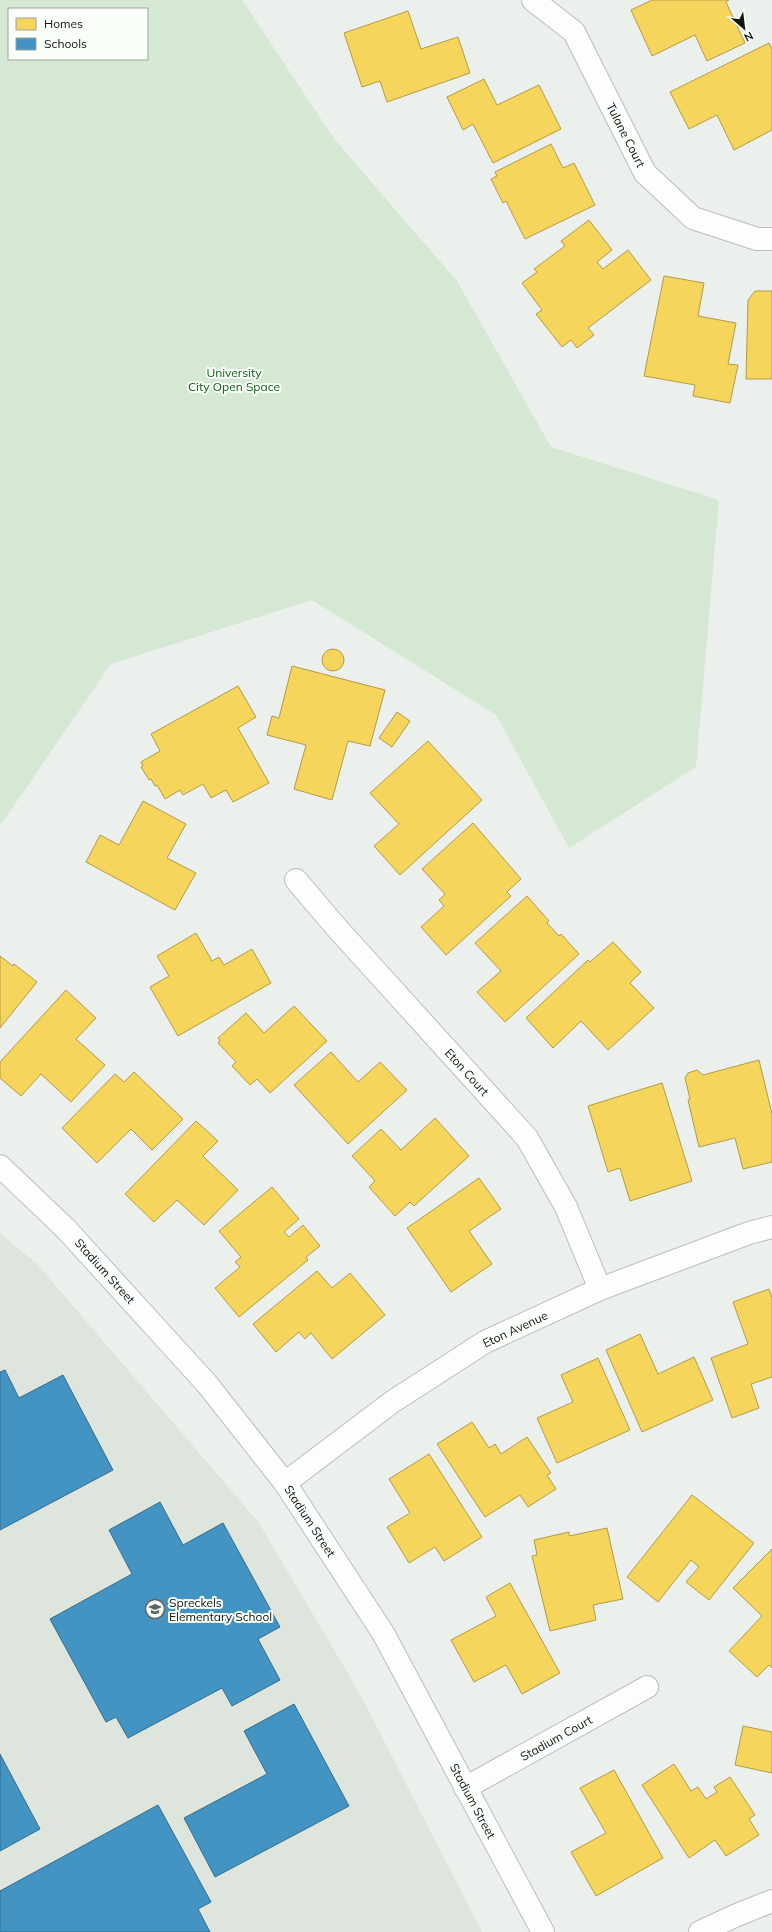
<svg xmlns="http://www.w3.org/2000/svg" width="772" height="1932" font-family="Mulish,sans-serif">
<style>
.built{fill:#dde5dc}
.green{fill:#d4e8d3;fill-rule:evenodd}
.homes{fill:#f6d55c;stroke:#b29b46}
.schools{fill:#4393c3;stroke:#346d8e}
.lines{fill:none;stroke-linecap:round;stroke-linejoin:round}
.minor-casing{stroke:#babeba;stroke-width:24}
.major-casing{stroke:#babeba;stroke-width:24}
.minor{stroke:#fcfdfc;stroke-width:22}
.major{stroke:#fcfdfc;stroke-width:22}
.labels{text-anchor:middle;dominant-baseline:central;stroke-width:4;stroke-linejoin:round;paint-order:stroke}
.street-label{font-size:12px;fill:#121412;stroke:#f8fff8}
.park-label{font-size:12px;fill:#105d14;stroke:#f8fff8}
.poi-label{font-size:12px;fill:#121412;stroke:#f8fff8;text-anchor:start}
</style>
<rect width="100%" height="100%" fill="#ecf0ec"/>
<polygon class="built" points="0,1233 37,1264 259,1523 360,1694 482,1932 0,1932"/>
<path class="green" d="M0,0H242L335,140L457,281L551,447L719,500L696,767L569,848L496,715L312,600L111,664L0,826ZM9,9H147V59H9Z"/>
<g class="homes">
<polygon points="652,0 729,0 726,2 745,43 707,61 695,35 652,56 631,10"/>
<polygon points="408,11 421,49 458,37 470,73 387,102 380,81 362,87 344,33"/>
<polygon points="769,43 772,49 772,130 734,150 717,115 689,129 670,92"/>
<polygon points="484,79 497,105 539,85 561,129 493,163 473,124 463,130 447,97"/>
<polygon points="551,144 563,168 574,163 595,205 525,239 506,201 503,203 491,179 497,176 495,172"/>
<polygon points="589,220 612,250 597,262 603,269 628,250 651,280 588,328 594,335 577,348 571,340 562,347 536,314 542,310 522,283 537,272 534,269 565,246 561,241"/>
<polygon points="664,276 704,283 698,316 736,323 728,364 738,365 730,403 693,396 695,385 644,376"/>
<polygon points="755,291 772,291 772,379 746,379 748,300"/>
<circle cx="333" cy="660" r="11"/>
<polygon points="292,666 385,690 370,746 348,741 332,800 294,789 306,745 267,735 272,716 279,718"/>
<polygon points="238,686 256,717 238,728 269,783 233,802 226,790 211,798 203,784 183,795 180,790 165,799 157,785 155,786 151,779 149,780 141,767 143,766 141,762 160,751 151,734"/>
<polygon points="397,712 410,721 392,747 379,738"/>
<polygon points="428,741 482,800 400,875 374,846 399,824 370,793"/>
<polygon points="143,801 186,824 167,858 196,873 175,910 86,862 100,835 119,845"/>
<polygon points="473,823 521,879 507,892 511,896 446,955 421,927 444,906 439,900 445,894 422,869"/>
<polygon points="527,896 549,921 547,923 559,936 561,934 579,954 505,1022 477,992 501,971 475,943"/>
<polygon points="196,933 212,961 219,957 224,965 252,949 271,983 178,1036 150,987 169,976 157,956"/>
<polygon points="613,942 641,972 630,983 654,1008 608,1050 581,1021 553,1048 526,1018 588,960 590,962"/>
<polygon points="0,956 13,966 14,964 37,982 0,1028"/>
<polygon points="66,990 96,1018 76,1039 105,1065 71,1102 41,1074 21,1096 0,1078 0,1062"/>
<polygon points="294,1006 327,1041 270,1093 257,1079 250,1085 232,1066 236,1062 218,1043 220,1041 218,1038 246,1013 264,1033"/>
<polygon points="331,1052 358,1082 380,1062 407,1090 348,1144 294,1085"/>
<polygon points="759,1060 772,1114 772,1162 743,1169 735,1138 699,1147 688,1100 690,1099 685,1078 688,1073 697,1070 703,1075"/>
<polygon points="134,1072 183,1119 152,1150 131,1129 97,1163 62,1128 115,1074 124,1082"/>
<polygon points="662,1083 692,1181 630,1201 620,1168 608,1172 588,1106"/>
<polygon points="435,1118 469,1156 414,1206 410,1202 395,1216 369,1187 375,1181 352,1156 381,1129 401,1150"/>
<polygon points="196,1121 218,1141 203,1156 238,1190 204,1225 177,1200 154,1222 125,1194"/>
<polygon points="479,1178 501,1209 469,1231 492,1264 451,1292 407,1228"/>
<polygon points="272,1187 299,1219 284,1232 289,1237 303,1225 320,1246 306,1257 308,1260 239,1317 215,1288 240,1267 235,1262 241,1257 219,1231"/>
<polygon points="317,1271 332,1288 350,1273 385,1315 332,1359 311,1333 305,1339 299,1332 276,1352 253,1324"/>
<polygon points="769,1289 772,1298 772,1377 751,1384 759,1408 732,1418 711,1358 748,1344 733,1302"/>
<polygon points="640,1334 658,1374 694,1357 713,1400 642,1432 606,1350"/>
<polygon points="598,1358 630,1430 557,1463 537,1418 573,1402 561,1375"/>
<polygon points="472,1422 489,1448 495,1444 501,1454 527,1437 551,1473 547,1475 556,1489 528,1507 520,1495 485,1517 437,1444"/>
<polygon points="429,1454 482,1537 444,1561 435,1547 409,1563 387,1527 410,1513 389,1479"/>
<polygon points="692,1495 754,1543 709,1600 686,1582 699,1567 691,1560 658,1602 627,1577"/>
<polygon points="607,1528 623,1599 593,1605 596,1620 550,1631 532,1556 537,1555 534,1540 569,1532 569,1536"/>
<polygon points="772,1549 772,1668 769,1665 757,1677 729,1651 762,1616 733,1588"/>
<polygon points="510,1583 560,1673 522,1694 506,1665 474,1682 451,1640 496,1616 486,1597"/>
<polygon points="743,1726 772,1732 772,1773 735,1765"/>
<polygon points="674,1764 691,1791 698,1787 706,1799 717,1792 714,1787 730,1777 755,1815 749,1819 759,1835 726,1856 715,1840 689,1858 642,1785"/>
<polygon points="614,1770 663,1858 596,1896 571,1852 606,1833 580,1788"/>
</g>
<g class="schools">
<polygon points="5,1370 19,1398 63,1375 113,1470 0,1530 0,1372"/>
<polygon points="160,1502 183,1545 223,1523 280,1627 258,1639 280,1680 232,1706 222,1688 128,1738 116,1717 106,1722 50,1619 132,1574 109,1530"/>
<polygon points="294,1704 349,1806 215,1877 184,1818 267,1774 244,1731"/>
<polygon points="0,1754 40,1829 0,1851"/>
<polygon points="158,1805 211,1902 198,1909 210,1932 0,1932 0,1891"/>
</g>
<g class="lines">
<g class="minor-casing">
<g id="minor">
<polyline points="533,0 574,32 645,173 693,218 757,239 772,239"/>
<polyline points="296,880 336,927 527,1138 566,1207 600,1289"/>
<polyline points="0,1166 66,1229 207,1384 285,1483 383,1633 543,1932"/>
<polyline points="285,1483 392,1402 485,1342 600,1289 749,1233 772,1227"/>
<polyline points="465,1788 647,1687"/>
</g>
</g>
<g class="major-casing">
<polyline id="major" points="700,1932 737,1915 772,1901"/>
</g>
<use href="#minor" class="minor"/>
<use href="#major" class="major"/>
</g>
<defs>
<g id="school-ring" transform="scale(1)"><circle r="9.5" fill="#f8fff8" stroke="#5e615e" stroke-width="1.5"/><path d="M0-5L7-2L0 1L-7-2ZM-4 1L0 2.5L4 1V4Q0 6-4 4Z" fill="#5e615e"/></g>
</defs>
<g fill-rule="evenodd">
<use href="#school-ring" x="155" y="1609"/>
</g>
<g class="labels">
<g class="street-label">
<text transform="translate(626 135) rotate(63)">Tulane Court</text>
<text transform="translate(467 1072) rotate(48)">Eton Court</text>
<text transform="translate(105 1271) rotate(48)">Stadium Street</text>
<text transform="translate(515 1329) rotate(-25)">Eton Avenue</text>
<text transform="translate(310 1521) rotate(57)">Stadium Street</text>
<text transform="translate(556 1738) rotate(-29)">Stadium Court</text>
<text transform="translate(473 1801) rotate(62)">Stadium Street</text>
</g>
<g class="park-label">
<text x="234" y="372">University<tspan x="234" dy="14">City Open Space</tspan></text>
</g>
<g class="poi-label">
<text x="169" y="1602">Spreckels<tspan x="169" dy="14">Elementary School</tspan></text>
</g>
</g>
<rect x="8" y="8" width="140" height="52" fill="#f8fff8" stroke="#9ca19c"/>
<rect x="16" y="18" width="20" height="12" fill="#f6d55c" stroke="#9ca19c"/>
<text x="44" y="28" font-size="12" fill="#121412">Homes</text>
<rect x="16" y="38" width="20" height="12" fill="#4393c3" stroke="#9ca19c"/>
<text x="44" y="48" font-size="12" fill="#121412">Schools</text>
<g transform="translate(744 28) rotate(152)" stroke="#f8fff8" stroke-width="3" paint-order="stroke">
<path d="M0-3L7 15L0 10L-7 15Z" fill="#121412"/>
<text y="-6" font-size="11" font-weight="bold" text-anchor="middle" fill="#121412">N</text>
</g>
</svg>
